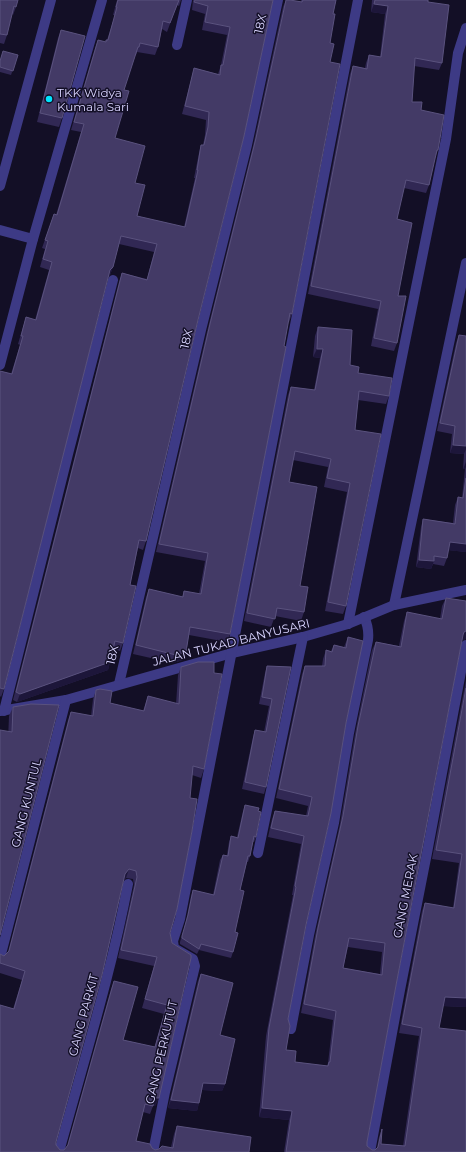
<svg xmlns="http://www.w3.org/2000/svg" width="466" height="1152" font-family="Montserrat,sans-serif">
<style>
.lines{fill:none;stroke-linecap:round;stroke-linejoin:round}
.service{stroke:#3d3a85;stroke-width:10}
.minor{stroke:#3d3a85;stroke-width:10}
.wall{fill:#312854;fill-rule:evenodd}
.shaded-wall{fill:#1d163a}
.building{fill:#433a66;stroke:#5a527e;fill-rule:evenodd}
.poi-dot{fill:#00e5ff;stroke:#130f26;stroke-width:1.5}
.labels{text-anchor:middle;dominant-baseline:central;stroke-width:3;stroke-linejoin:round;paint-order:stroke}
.street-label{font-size:12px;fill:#d9d4ff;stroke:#130f26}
.poi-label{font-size:12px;fill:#d9d4ff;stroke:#130f26;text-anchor:start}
</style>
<rect width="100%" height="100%" fill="#130f26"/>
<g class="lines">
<g class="service">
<path d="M291,1029L309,935L334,823L349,733L368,640C369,631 368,625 364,617"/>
<path d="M59,1152C83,1063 111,974 128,884"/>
</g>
<g class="minor">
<polyline points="177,45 187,0"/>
<polyline points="0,186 51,0"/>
<polyline points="0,230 33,239"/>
<polyline points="0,365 33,239 102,0"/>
<polyline points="394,605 466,263"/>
<polyline points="348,624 446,139 458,53 466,28"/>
<polyline points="119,684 201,330 247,145 278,0"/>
<polyline points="0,711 66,700 232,653 303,637 348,624 394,605 466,590"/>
<polyline points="4,711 68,454 113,280"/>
<polyline points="258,853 303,637"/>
<polyline points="0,958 66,700"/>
<polyline points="153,1152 165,1092 195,966 193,959 174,948 173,941 180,919 358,0"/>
<polyline points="370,1152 400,990 427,853 466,645"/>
</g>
</g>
<g class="wall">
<polygon points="0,0 16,7 13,15 12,14 7,35 4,44 0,43"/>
<polygon points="117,0 181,0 179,6 177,5 167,32 162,29 158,47 155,55 137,52 136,55 135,55 124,90 115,138 135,183 137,216 184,227 195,178 194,178 199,153 201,145 203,145 205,135 206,120 182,114 192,76 194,68 218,74 221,65 227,35 202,30 205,14 192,10 193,0 273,0 146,541 143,550 138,548 130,585 123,643 120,651 113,649 108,670 17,702 13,700 119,282 122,273 147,279 154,252 119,244 113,267 110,275 108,277 4,689 1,697 0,696 0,371 11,374 20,345 18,344 26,317 35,320 49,270 40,267 45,249 42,248 54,214 56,215 81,132 71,130 95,48 98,40 106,42 107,40 115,15 113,15"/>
<polygon points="286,0 301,2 301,0 336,0 333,14 330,43 330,62 292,314 289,322 288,321 230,634 227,642 189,635 186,652 183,660 173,663 133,654 146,597 149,589 182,597 184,591 199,594 205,561 156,552 207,332 253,146 283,7"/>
<polygon points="372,0 428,0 428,2 442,63 439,70 414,66 412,102 421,110 438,150 435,158 429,185 426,193 404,188 397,219 398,296 397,343 394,351 371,346 378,309 308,294 350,74 353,66 365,68 366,63 369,55 380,57 385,14 371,12"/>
<polygon points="61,30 62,118 59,127 37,122 58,38"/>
<polygon points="18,55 11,75 0,72 0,60"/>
<polygon points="318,327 350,365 358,373 389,396 386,404 358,400 355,430 346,606 343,614 325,611 347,492 324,487 328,467 293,460 289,482 300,586 304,612 301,621 275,616 271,627 244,621 288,395 291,387 314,390 320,358 313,357 315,336"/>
<polygon points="459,335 466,336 466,552 448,550 447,558 444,566 433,564 431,569 416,567 421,527 423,519 453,523 455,505 458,497 462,498 465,469 463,469 464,454 450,453 452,434 437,431 456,343"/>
<path d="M446,598L466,601V639L462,640L397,980L367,1142V1146L372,1150H375L377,1148L379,1137L382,1129L381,1144L403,1146L419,1036L399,1033L422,911L425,903L453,908L459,863L432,859L466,680V1007L443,1006L439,1028L466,1152H284L289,1120L259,1117L266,1036L293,895H292L301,844L268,837L272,819L275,811L306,816L308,806L276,798L302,674L305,666H322L323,659L326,650L331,651L334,645L344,647L348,637L346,723L288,1019L286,1050L295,1062L327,1066L328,1063L333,1020L301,1013L315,936L340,824L355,734L372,650L376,642L399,646L404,621L407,612L440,619L442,606ZM348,947L382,952L380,974L343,968Z"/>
<polygon points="267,666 291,667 266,787 264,794 242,789 253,737 255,730 264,732 269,706 259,704 265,673"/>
<path d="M181,667L204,769L201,778L192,775L170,933L172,943L191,955L159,1098L155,1106H153L150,1114L143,1112L136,1141L155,1150L171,1147L174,1134L177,1126L249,1152H0L13,1009L22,980L0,973V954L4,956L8,952L68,720L71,712L91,716L93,699L96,690L110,703L143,711L148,696L176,704L178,675ZM126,878L133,879L134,885L118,958L154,966L142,1008L164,1014L155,1047L123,1040L114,981L111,989L67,1146L64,1150H60L56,1145V1142L123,881Z"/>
<polygon points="31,704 0,935 9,716 13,707"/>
<polygon points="245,805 256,837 254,842 253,842 250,856 248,862 247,862 240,890 233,952 231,958 199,950 197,954 180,944 180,942 186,921 191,896 193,890 213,895 220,860 223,855 227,855 229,842 231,836 237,837 243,811"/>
<polygon points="201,974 220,1035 225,1084 222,1091 202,1090 197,1111 168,1108 198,981"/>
</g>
<g class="shaded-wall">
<polygon points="374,4 388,6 385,14 371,12"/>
<polygon points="113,267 110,275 107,278 110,270"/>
<polygon points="317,349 323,349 320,358 313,357"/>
<polygon points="453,445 466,446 466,449 464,454 450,453"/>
<polygon points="466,462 466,467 465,469 463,469"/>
<polygon points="450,542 466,544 466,552 447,550"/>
<polygon points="419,560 434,561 431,569 416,567"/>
<polygon points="466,631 466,639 461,641 464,632"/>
<polygon points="186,652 183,660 173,663 176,655"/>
<polygon points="110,662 108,670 17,702 20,694"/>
<polygon points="129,869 126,878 122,883 125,874"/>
<polygon points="445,997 466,998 466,1007 441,1006"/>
<polygon points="203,1083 225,1084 222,1091 201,1090"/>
<polygon points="154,1098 159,1098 155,1106 153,1106"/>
<polygon points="171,1100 199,1103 197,1111 168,1108"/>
<polygon points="262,1108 292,1111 289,1120 259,1117"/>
</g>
<g class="building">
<polygon points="0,0 18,0 16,7 14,6 7,35 0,34"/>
<polygon points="118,0 179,0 170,23 163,21 158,47 140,43 139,47 138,47 124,90 129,91 115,138 145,146 135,183 145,185 137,216 185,227 198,170 197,170 201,145 204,145 208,127 209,112 185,106 194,68 220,75 221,65 223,65 230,27 205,22 208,6 194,2 195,0 273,0 244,136 198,320 146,541 139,540 130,585 136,586 123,643 115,641 110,662 20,694 16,692 122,273 147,280 157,244 121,236 113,267 110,270 4,689 0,688 0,371 12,374 23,336 21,336 26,317 36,320 52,262 43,259 48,241 45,240 54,214 57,215 84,124 74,122 98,40 106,42 106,40 108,40 117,7 116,7"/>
<polygon points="286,0 290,0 302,2 303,0 336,0 333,14 335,14 330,43 334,44 330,62 340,64 292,314 290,313 284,346 286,347 230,634 190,627 186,652 176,655 136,645 149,589 183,597 184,591 201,594 208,553 159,544 210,324 256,138"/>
<polygon points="375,0 428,0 428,2 449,5 442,63 415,58 412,102 422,102 421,110 444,115 438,150 437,150 429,185 406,180 397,219 412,223 398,296 406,296 397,343 374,338 381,301 311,286 353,66 367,69 369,55 381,57 388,6 374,4"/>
<polygon points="61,30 85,36 62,118 40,113"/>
<polygon points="3,51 18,55 13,71 0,67 0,61"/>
<polygon points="318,327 352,330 350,365 359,367 358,373 392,378 389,396 359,391 355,430 381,434 346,606 328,602 350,483 327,478 331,459 295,451 289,482 317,487 300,586 308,587 304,612 277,608 275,619 247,613 291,387 315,390 323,349 317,349"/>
<polygon points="459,335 466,336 466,446 453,445 455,426 440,423"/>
<polygon points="466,478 466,544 450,542 447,558 434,556 434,561 419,560 423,519 455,524 458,497 463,498"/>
<path d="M446,598L466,601V631L464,632L463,635L397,980L367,1142V1146L372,1150H375L378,1147L382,1129L381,1144L405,1146L422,1028L402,1024L425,903L454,908L462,854L436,850L466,688V998L445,997L439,1028L466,1031V1152H286L292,1111L262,1108L269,1028L296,887L295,886L304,836L271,828L275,811L308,816L312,797L279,789L305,666H325L326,650L332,652L334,645L346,648L348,637L363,641L346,723L331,813L306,925L288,1019L290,1026L286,1050L296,1051L295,1062L328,1066L329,1062H330L336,1011L304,1004L318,928L343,816L358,726L376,642L401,647L407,612L442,619ZM349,938L385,943L382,975L343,968Z"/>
<path d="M198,662H214V673L222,674L204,769L193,766L190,798L197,799L192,831L177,909L170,933L172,943L191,955V958L159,1098H154L153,1106L145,1104L136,1141L150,1144L152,1148L155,1150L159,1149L162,1146L173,1148L177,1126L251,1137L249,1152H0V1005L14,1009L25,971L0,963V954L4,956L9,951L71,712L93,716L96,690L100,689L112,691L110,703L144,711L148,696L179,704L181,667ZM129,869L136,871L137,877L121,950L157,957L145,999L167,1005L155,1047L123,1040L138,987L114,981L68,1145L64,1150H60L56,1145V1142L102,975L125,874Z"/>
<polygon points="267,666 291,667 266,787 245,782 255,730 266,732 272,699 262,697"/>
<polygon points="31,704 59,705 0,935 0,730 12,732 13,707"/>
<polygon points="245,805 259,808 258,811 261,812 256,837 254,836 250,856 248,856 240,890 244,891 235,932 238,933 233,952 201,944 199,949 182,938 182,936 188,915 193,890 214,895 223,855 228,856 231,836 238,838"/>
<polygon points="201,974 233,983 220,1035 235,1039 225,1084 203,1083 199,1103 171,1100"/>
</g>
<circle class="poi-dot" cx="49" cy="99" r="4"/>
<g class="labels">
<g class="street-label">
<text transform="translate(260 24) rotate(-78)">18X</text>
<text transform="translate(186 339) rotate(-77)">18X</text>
<text transform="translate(231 642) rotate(-14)">JALAN TUKAD BANYUSARI</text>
<text transform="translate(112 655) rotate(-77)">18X</text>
<text transform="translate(26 803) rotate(-76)">GANG KUNTUL</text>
<text transform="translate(405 896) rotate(-79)">GANG MERAK</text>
<text transform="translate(83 1015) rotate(-75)">GANG PARKIT</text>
<text transform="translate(161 1052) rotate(-77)">GANG PERKUTUT</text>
</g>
<g class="poi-label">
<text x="57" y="92">TKK Widya<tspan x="57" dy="14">Kumala Sari</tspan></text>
</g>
</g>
</svg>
